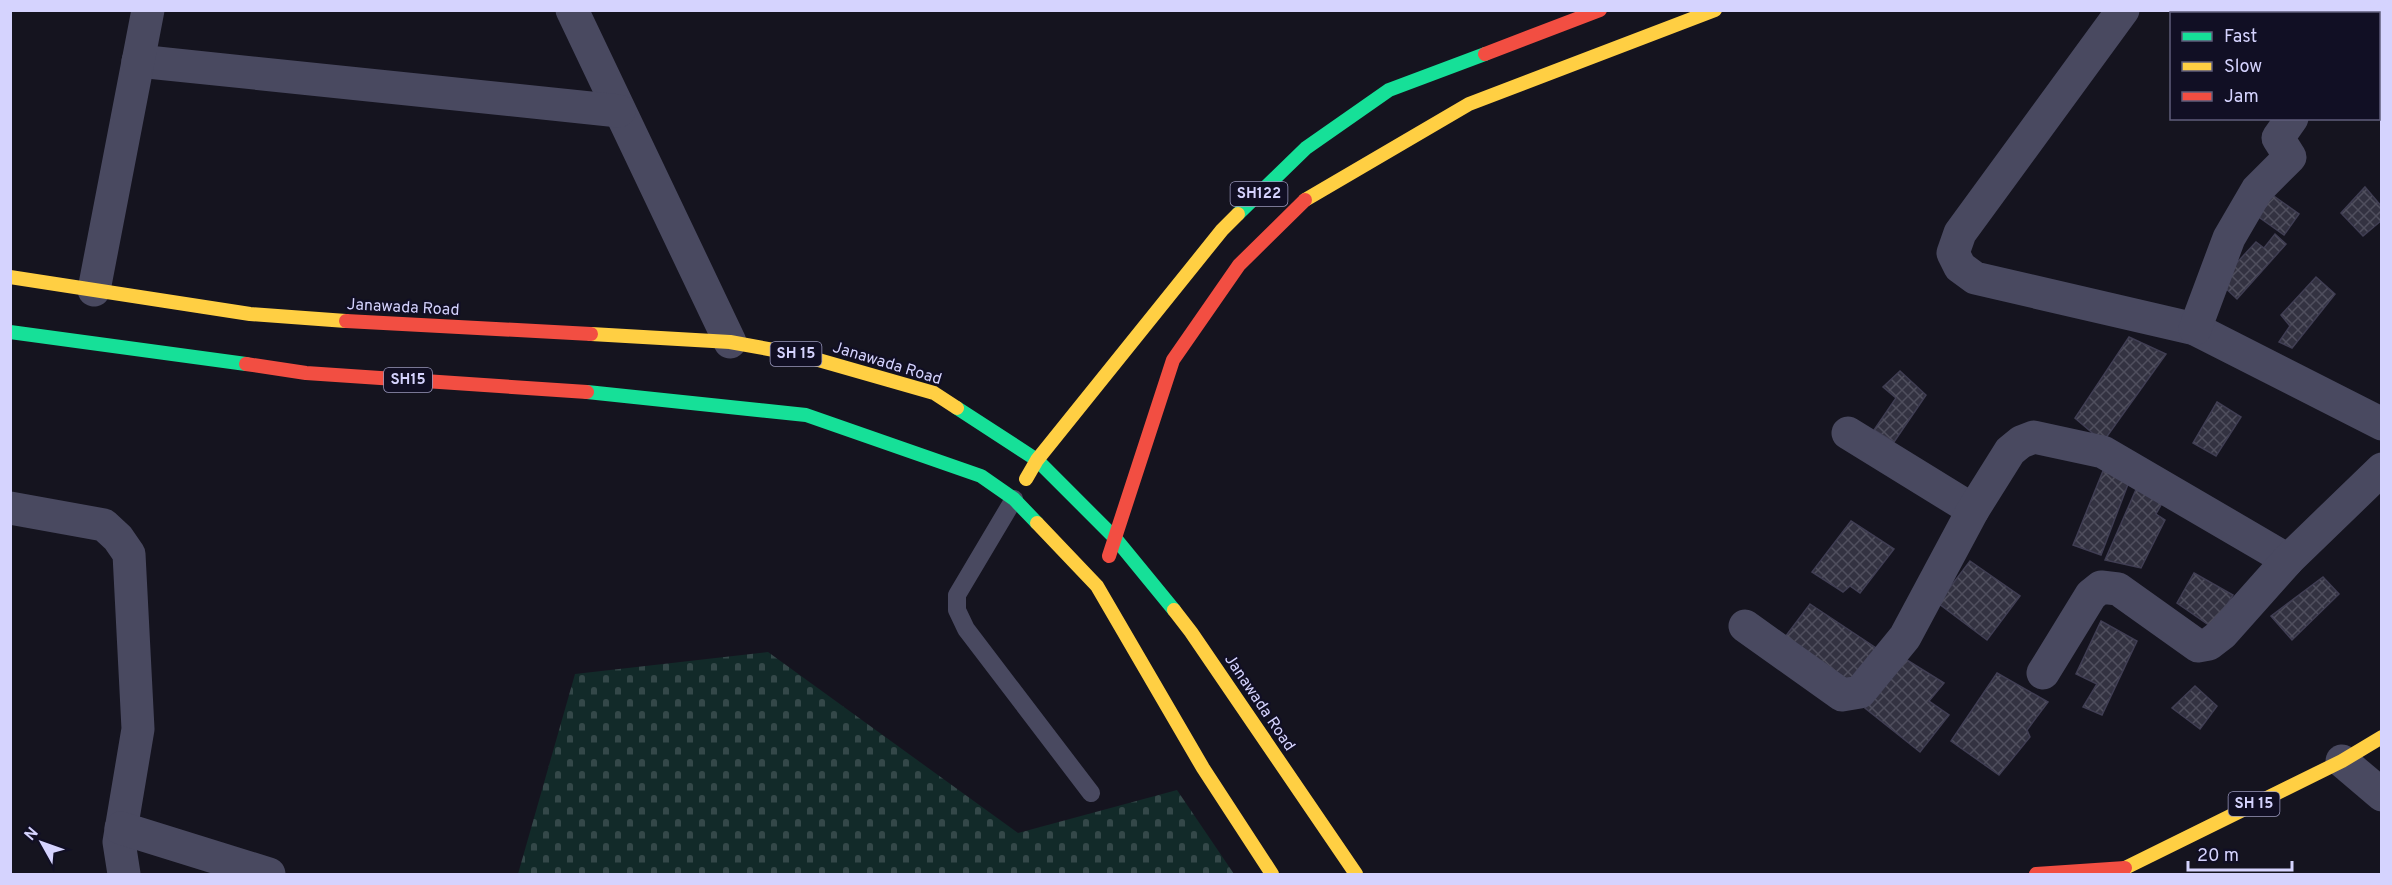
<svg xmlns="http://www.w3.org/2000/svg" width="2392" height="885" font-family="Overpass,sans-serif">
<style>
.cemetery{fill:url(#cemetery-stones)}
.building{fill:url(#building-cross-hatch);stroke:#403e53;stroke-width:1.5}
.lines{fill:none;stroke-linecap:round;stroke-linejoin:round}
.lane{stroke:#494960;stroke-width:18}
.street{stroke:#494960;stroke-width:33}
.fast{stroke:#16e098;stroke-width:14}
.slow{stroke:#ffcf43;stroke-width:14}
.jam{stroke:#f24e42;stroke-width:14}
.labels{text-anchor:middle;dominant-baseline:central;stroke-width:4.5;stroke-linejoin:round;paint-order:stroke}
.shield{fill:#110f24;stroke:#9a98bd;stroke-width:1.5}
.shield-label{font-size:15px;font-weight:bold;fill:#d5d3fe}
.street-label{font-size:16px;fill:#d5d3fe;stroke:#110f24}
</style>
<defs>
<pattern id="cemetery-stones" width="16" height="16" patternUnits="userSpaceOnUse" patternTransform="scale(1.5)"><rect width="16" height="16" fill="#122a29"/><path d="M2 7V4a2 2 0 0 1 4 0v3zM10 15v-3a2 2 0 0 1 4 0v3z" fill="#344849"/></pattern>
<pattern id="building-cross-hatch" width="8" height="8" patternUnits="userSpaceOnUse" patternTransform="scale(1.5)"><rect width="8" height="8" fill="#333241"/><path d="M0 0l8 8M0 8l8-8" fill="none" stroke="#504f5e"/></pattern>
</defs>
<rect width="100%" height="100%" fill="#15141f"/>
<polygon class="cemetery" points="768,652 1018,833 1177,790 1234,874 518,874 575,674"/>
<g class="building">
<polygon points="2365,187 2382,207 2382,220 2363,236 2341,213"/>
<polygon points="2271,194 2299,214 2284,235 2256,215"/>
<polygon points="2275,234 2286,244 2237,299 2219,282 2256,242 2264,248"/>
<polygon points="2316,277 2335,294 2292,348 2279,342 2290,326 2281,315"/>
<polygon points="2129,337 2166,354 2103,442 2075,418"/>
<polygon points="1900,371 1926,395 1894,442 1874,430 1896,398 1883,387"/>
<polygon points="2217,402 2241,417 2216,456 2193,443"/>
<polygon points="2103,471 2130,479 2101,555 2073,545"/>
<polygon points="2138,485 2166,496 2156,514 2165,520 2141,568 2105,560"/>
<polygon points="1851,521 1894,549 1860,593 1850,586 1843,592 1812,572"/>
<polygon points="1970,561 2020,596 1987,640 1938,603"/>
<polygon points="2194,573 2233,595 2213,628 2177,603"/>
<polygon points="2323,577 2339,594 2292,640 2271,616"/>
<polygon points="1810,604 1888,656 1860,688 1785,637"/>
<polygon points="2101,621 2137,641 2102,715 2083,707 2097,684 2076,674"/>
<polygon points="1902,657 1944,683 1929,701 1949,715 1920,752 1865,708"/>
<polygon points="1997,673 2048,702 2027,730 2030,737 1999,775 1951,741"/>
<polygon points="2195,686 2217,706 2200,729 2172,708"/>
</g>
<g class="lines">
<polyline class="lane" points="1014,499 957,595 957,610 966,629 1091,793"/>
<g class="street">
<polyline points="572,10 730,342"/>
<polyline points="2123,10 1960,233 1953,253 1960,267 1975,278 2195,329 2382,424"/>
<polyline points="2378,28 2382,26"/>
<polyline points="138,61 619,111"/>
<polyline points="94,290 148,10"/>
<polyline points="2195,329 2229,238 2257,190 2290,157 2278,138 2292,118"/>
<polyline points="1848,433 1973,510"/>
<polyline points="10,508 104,525 118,538 129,554 138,729 119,842 124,874"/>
<polyline points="1745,626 1842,695 1860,692 1905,637 1973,510 2010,451 2021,442 2034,437 2103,452 2288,560"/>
<polyline points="2043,673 2091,595 2101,587 2118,589 2198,646 2209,644 2222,634 2288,560 2382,469"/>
<polyline points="2342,761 2382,795"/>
<polyline points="121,828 269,874"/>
</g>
<g class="fast">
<polyline points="1238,214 1306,148 1389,90 1485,54"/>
<polyline points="10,332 246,364"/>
<polyline points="587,392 806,415 981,476 1014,499 1037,523"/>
<polyline points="957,408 1037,460 1115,538 1174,610"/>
</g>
<g class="slow">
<polyline points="1305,200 1469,104 1715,10"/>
<polyline points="10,277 250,314 346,321"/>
<polyline points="591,334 730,342 801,355 934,393 957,408"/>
<polyline points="1026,479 1037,460 1222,230 1238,214"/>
<polyline points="1037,523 1097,586 1203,768 1272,874"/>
<polyline points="1174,610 1191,632 1356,874"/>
<polyline points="2117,874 2125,868 2342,761 2382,737"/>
</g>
<g class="jam">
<polyline points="1485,54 1600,10"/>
<polyline points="346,321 591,334"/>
<polyline points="246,364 306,373 587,392"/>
<polyline points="1109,556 1173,360 1239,265 1305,200"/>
<polyline points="2036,874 2125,868"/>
</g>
</g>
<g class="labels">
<g class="shield">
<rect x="1230.5" y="182" width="57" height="24" rx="4.5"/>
<rect x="770.5" y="342" width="51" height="24" rx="4.5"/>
<rect x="384" y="368" width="48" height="24" rx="4.5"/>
<rect x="2228.5" y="792" width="51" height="24" rx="4.5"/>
</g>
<g class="shield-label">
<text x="1259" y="194">SH122</text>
<text x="796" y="354">SH 15</text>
<text x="408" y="380">SH15</text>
<text x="2254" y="804">SH 15</text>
</g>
<g class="street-label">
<text transform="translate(403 308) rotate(3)">Janawada Road</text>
<text transform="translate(887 364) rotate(17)">Janawada Road</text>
<text transform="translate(1259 703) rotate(56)">Janawada Road</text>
</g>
</g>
<rect width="2392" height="885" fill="none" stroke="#d5d3fe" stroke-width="24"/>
<rect x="2170" y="12" width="210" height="108" fill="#110f24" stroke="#5f5d7b" stroke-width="1.5"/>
<rect x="2182" y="32" width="30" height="9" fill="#16e098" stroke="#5f5d7b" stroke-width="1.5"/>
<text x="2224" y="42" font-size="18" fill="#d5d3fe">Fast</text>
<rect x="2182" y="62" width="30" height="9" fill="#ffcf43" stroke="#5f5d7b" stroke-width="1.5"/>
<text x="2224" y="72" font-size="18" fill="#d5d3fe">Slow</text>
<rect x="2182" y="92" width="30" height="9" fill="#f24e42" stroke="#5f5d7b" stroke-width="1.5"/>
<text x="2224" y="102" font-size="18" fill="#d5d3fe">Jam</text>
<g transform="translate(42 843) rotate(310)" stroke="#110f24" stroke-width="4.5" paint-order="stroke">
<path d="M0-4.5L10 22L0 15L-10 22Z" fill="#d5d3fe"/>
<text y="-9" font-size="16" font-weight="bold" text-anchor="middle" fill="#d5d3fe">N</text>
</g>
<path d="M2188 861v9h104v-9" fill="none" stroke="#d5d3fe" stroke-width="3"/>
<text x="2197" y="861" font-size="18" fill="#d5d3fe" stroke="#110f24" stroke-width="4.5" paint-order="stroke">20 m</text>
</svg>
